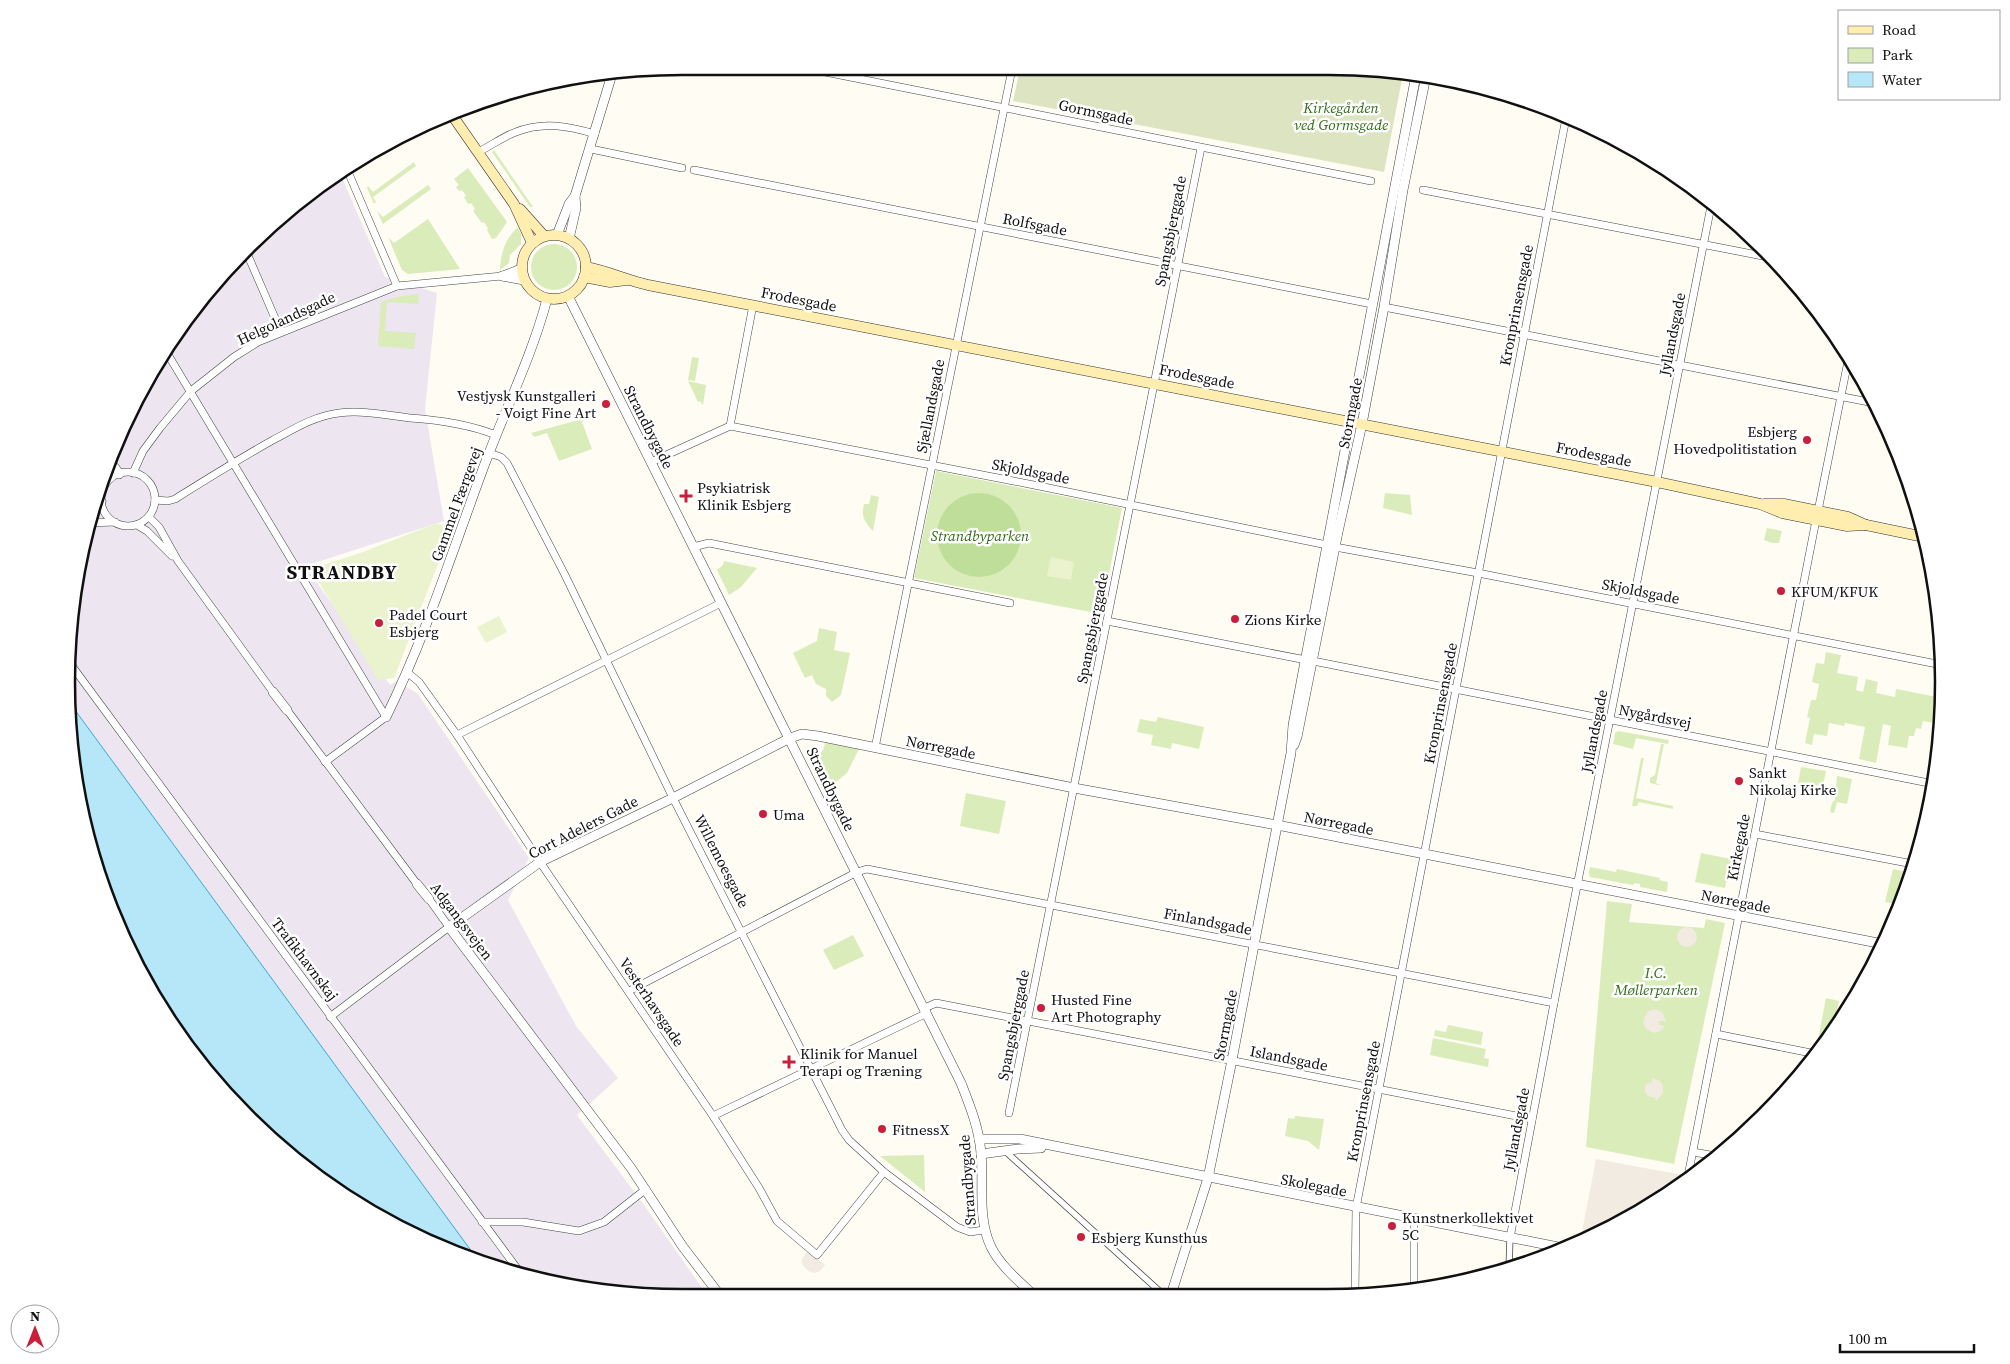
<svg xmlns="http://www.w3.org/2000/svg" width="2010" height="1364" font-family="'Source Serif 4',serif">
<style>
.industrial{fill:#ede5ef}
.green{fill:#d9ecba}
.forest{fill:#bfde99}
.cemetery{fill:#dce4c2}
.pitch{fill:#eaf3cd}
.plaza{fill:#f1ebe1}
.water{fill:#b5e7f9;stroke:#39a6d4}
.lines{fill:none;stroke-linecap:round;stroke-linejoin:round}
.pedestrian-casing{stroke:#434343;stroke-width:7}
.minor-casing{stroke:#434343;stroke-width:8}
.tertiary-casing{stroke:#434343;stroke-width:10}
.secondary-casing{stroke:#323232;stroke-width:11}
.pedestrian{stroke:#fff;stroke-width:5.5}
.minor{stroke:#fff;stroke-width:7}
.tertiary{stroke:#fff;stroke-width:9}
.secondary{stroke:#ffeeaf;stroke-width:10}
.poi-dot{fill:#c92039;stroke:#fff;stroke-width:2}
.labels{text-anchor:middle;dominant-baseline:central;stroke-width:5;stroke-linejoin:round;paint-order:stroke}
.park-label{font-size:15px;font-style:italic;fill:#356d1c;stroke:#fff}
.street-label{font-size:15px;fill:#101010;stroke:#fff}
.poi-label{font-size:15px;fill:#101010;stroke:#fff;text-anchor:start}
.district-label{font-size:20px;font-weight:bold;letter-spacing:1px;fill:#101010;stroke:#fff}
.rim{fill:none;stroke:#101010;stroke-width:2.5}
</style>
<rect width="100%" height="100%" fill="#fffcf4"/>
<polygon class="industrial" points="339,171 385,277 437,293 425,409 444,521 305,566 390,685 397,681 418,694 529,858 508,900 576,1026 618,1078 577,1115 644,1205 709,1298 682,1298 562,1286 475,1256 72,706 68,641 87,523 113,447 194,307 276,219"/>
<g class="green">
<polygon points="494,150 533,207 530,207 492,152"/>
<polygon points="414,162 416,166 373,197 376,202 374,204 367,188 368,186 373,192"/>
<polygon points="468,168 507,222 496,238 492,239 487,230 488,228 484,222 482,223 473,211 475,209 471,203 468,204 464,197 466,196 462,190 459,191 456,187 459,185 454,179"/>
<polygon points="428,185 431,189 383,224 377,211 383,217"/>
<polygon points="428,219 460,269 408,274 402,270 388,237 394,243"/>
<path d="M518,227L521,234V244L510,255L509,263L500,270C501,252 505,239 518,227Z"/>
<circle cx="554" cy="267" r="23"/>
<polygon points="419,294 418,304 387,302 385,331 416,333 414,349 378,346 381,302 396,297"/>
<polygon points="692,357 699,358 695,381 688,380"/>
<polygon points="688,381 706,385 703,405 700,401 698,402"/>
<polygon points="593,416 582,422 592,449 559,461 547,433 534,437 531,433"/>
<polygon points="936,471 1122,508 1101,614 914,578"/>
<polygon points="1385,493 1410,495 1412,515 1383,508"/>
<path d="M871,495L879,497L873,531C864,521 861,516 864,504H869Z"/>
<polygon points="1767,528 1782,531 1779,543 1772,543 1764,540"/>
<polygon points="724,561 757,568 741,587 729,595 717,570 723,565"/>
<polygon points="819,628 837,632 834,650 850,653 841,695 832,702 826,696 826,689 816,684 812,675 805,678 793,653 817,641"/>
<polygon points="1826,652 1841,655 1837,673 1858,677 1856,690 1863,692 1866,679 1878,682 1876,693 1895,697 1896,689 1942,698 1940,724 1923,721 1921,729 1916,728 1914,736 1909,736 1907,748 1888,745 1891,726 1883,724 1876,763 1859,759 1865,727 1845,723 1844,726 1829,723 1827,736 1814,734 1812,745 1805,743 1810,718 1807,717 1811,700 1816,700 1819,684 1812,682 1816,663 1824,664"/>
<polygon points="1158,717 1204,727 1199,749 1172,743 1171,749 1151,745 1153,735 1137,732 1140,719 1156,722"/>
<polygon points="1618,731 1669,740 1668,744 1636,738 1633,749 1613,744 1615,733"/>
<polygon points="826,741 859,749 847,773 826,790 812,763 823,750"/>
<polygon points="1661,744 1664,744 1656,783 1662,786 1650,783 1650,778 1655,775"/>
<polygon points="1641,758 1644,758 1636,798 1673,806 1673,809 1639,802 1637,806 1632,806"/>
<polygon points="1801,767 1826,771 1822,791 1801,787 1798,784"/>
<polygon points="1837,776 1852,779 1847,804 1837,802 1834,813 1830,812 1832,803 1835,800"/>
<polygon points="966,793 1006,801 999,834 960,826"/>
<polygon points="1701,853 1731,859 1725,888 1695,882"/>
<polygon points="1590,867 1616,872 1617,869 1660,878 1659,880 1668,882 1667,892 1640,887 1640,884 1635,883 1633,885 1590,877 1589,873"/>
<polygon points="1893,869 1907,872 1900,905 1885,902"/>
<polygon points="1607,901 1632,904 1629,922 1704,928 1706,919 1725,923 1674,1164 1586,1147"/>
<polygon points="853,935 864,956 834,970 823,950"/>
<polygon points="1826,998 1839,1001 1832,1033 1822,1046 1817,1045"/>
<polygon points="1448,1025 1483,1032 1481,1045 1434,1036 1435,1030 1446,1032"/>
<polygon points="1433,1038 1486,1049 1484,1058 1489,1059 1488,1067 1430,1055"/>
<polygon points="1295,1116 1324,1119 1319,1150 1308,1141 1285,1136 1288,1118 1294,1119"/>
<polygon points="924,1155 925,1192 880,1156"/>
</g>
<circle class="forest" cx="979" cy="535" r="42"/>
<polygon class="cemetery" points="1328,66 1403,74 1384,172 1013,101 1020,69"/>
<g class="pitch">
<polygon points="437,523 451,530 394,678 378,680 311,569 363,552"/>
<polygon points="1051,557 1074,562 1071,580 1047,576"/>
<polygon points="499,616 507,632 486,643 477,627"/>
</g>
<g class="plaza">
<circle cx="1687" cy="937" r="10"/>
<polygon points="1654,1009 1662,1012 1666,1021 1659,1021 1659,1025 1665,1026 1660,1031 1654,1033 1646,1029 1643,1022 1647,1012"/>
<polygon points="1652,1078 1660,1081 1663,1086 1663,1093 1656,1101 1655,1098 1648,1096 1645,1092 1645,1086 1648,1083 1652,1082"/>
<polygon points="1596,1159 1688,1176 1688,1179 1670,1194 1580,1242"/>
<polygon points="808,1251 825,1265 820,1271 815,1273 808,1271 802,1264 802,1259"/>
</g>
<polygon class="water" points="72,706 475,1256 409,1234 307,1171 247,1118 149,990 113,917 78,802"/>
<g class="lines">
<g class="pedestrian-casing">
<g id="pedestrian">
<polyline points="1004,1150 1167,1298"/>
<polyline points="1509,1267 1510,1238"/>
</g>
</g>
<g class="minor-casing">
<g id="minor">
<polyline points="815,70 1371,181"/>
<polyline points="591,149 682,168"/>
<path d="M478,152C491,146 502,137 516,132C542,121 569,126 595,134"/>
<polyline points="346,167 397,286"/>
<polyline points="694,170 1372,304"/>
<polyline points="1423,190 1773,258"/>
<polyline points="246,251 281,332"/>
<polyline points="1384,307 1874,403"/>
<polyline points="167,353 386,717 325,762"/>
<polyline points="730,426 1039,486 1327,545"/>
<polyline points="489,453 501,457 507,463 565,575 673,798 842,1130 849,1140 884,1172 957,1227 970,1232 984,1230"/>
<polyline points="109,457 115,468"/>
<polyline points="651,462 730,426 753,305"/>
<circle cx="128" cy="499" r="27"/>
<polyline points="133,473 143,451 160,428 191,391 234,357 258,342 397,286 502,276"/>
<path d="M155,500L168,501L175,499C207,479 239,459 273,440C294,429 314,416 339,413C362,410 387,415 410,418C440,420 468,424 496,435"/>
<polyline points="92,509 102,501"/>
<polyline points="1818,511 1849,356"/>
<polyline points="149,517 159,527 178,561 273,692"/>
<polyline points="87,523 115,522"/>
<polyline points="137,525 147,531 172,556"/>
<polyline points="693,547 709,543 1010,603"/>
<polyline points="1335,547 1478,573 1942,665"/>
<polyline points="1107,621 1306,660"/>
<polyline points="1313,661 1934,784"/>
<polyline points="69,662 519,1271"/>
<polyline points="408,673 419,682 457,735 540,862 713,1116 759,1188 777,1221 817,1255 884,1172"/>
<polyline points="287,710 417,884"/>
<polyline points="457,735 721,603"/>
<polyline points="875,748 1012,69"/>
<polyline points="1755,834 1913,864"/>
<polyline points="629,991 857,872 867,869 1554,1003"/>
<polyline points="925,1008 936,1003 1532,1119"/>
<polyline points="330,1017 449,927 429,899"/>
<polyline points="1716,1034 1816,1054"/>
<polyline points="1009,1113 1201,148"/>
<polyline points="713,1116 927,1013"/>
<polyline points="1693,1152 1716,1156"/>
<polyline points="1688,1176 1816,520"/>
<polyline points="1414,1219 1414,1289"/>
<polyline points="482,1222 523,1222 579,1231 604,1222 646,1189"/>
<polyline points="1510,1238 1554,1003 1712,201"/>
<polyline points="1355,1295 1356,1208 1566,118"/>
</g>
</g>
<g class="tertiary-casing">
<g id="tertiary">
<polyline points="557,235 569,204 575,196"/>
<polyline points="569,239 576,208 575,196 613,71"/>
<polyline points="502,276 524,280"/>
<polyline points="503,276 521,269"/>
<path d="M568,296L961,1083C970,1106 979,1128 981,1153C984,1185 977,1217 991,1247C1001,1267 1021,1283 1037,1298"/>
<polyline points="115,468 119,474"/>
<polyline points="273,692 287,710"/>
<path d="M386,717C426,636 453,549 484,466C505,410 532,356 547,299"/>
<polyline points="1294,745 1297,737 1338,532 1362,424 1384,307 1403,190 1426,76"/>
<polyline points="417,884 429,899"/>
<polyline points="979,1139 1020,1139 1568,1249"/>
<polyline points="981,1154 1018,1149 1041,1148"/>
<polyline points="722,1298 683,1247 631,1168 449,927 540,862 673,798 790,738 802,734 818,736 1074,788 1277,825 1883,944"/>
<polyline points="1170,1298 1208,1178 1232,1060 1291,753 1293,725 1416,75"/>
</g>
</g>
<g class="secondary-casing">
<g id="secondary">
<polyline points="452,115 514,204 532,243"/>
<polyline points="520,209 544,236"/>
<circle cx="554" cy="267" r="32"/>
<path d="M586,267C607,271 627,280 648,285L1657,482L1760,504L1782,513L1847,526L1866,525"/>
<polyline points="584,277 610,282 627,280"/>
<polyline points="1764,504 1784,504 1848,517 1866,525 1924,537"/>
</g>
</g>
<use href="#pedestrian" class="pedestrian"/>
<use href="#minor" class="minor"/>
<use href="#tertiary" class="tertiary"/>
<use href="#secondary" class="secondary"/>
</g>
<g class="poi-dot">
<circle cx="606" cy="404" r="5"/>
<circle cx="1807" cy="440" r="5"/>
<path d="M683.5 488.5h5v5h5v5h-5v5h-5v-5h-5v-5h5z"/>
<circle cx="1781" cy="591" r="5"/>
<circle cx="1235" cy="619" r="5"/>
<circle cx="379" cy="623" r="5"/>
<circle cx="1739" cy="781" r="5"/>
<circle cx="763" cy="814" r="5"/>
<circle cx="1041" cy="1008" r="5"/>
<path d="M786.5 1054.5h5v5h5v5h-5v5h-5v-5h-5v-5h5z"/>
<circle cx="882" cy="1129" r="5"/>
<circle cx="1392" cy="1226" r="5"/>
<circle cx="1081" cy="1237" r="5"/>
</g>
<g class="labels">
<g class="park-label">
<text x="1341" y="107">Kirkegården<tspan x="1341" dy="17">ved Gormsgade</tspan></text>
<text x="980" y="535">Strandbyparken</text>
<text x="1656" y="972">I.C.<tspan x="1656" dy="17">Møllerparken</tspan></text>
</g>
<g class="street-label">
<text transform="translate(1096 112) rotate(12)">Gormsgade</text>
<text transform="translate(1035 224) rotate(11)">Rolfsgade</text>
<text transform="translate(1170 231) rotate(-79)">Spangsbjerggade</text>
<text transform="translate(799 299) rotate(11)">Frodesgade</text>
<text transform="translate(1516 305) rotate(-79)">Kronprinsensgade</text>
<text transform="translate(286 318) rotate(-25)">Helgolandsgade</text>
<text transform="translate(1672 334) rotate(-79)">Jyllandsgade</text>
<text transform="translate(1197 376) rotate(11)">Frodesgade</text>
<text transform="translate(930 406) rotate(-79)">Sjællandsgade</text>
<text transform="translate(1350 413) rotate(-79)">Stormgade</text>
<text transform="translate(649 427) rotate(63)">Strandbygade</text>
<text transform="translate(1594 454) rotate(11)">Frodesgade</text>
<text transform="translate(1031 471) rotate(11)">Skjoldsgade</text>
<text transform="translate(456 504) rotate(-70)">Gammel Færgevej</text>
<text transform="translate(1641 591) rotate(11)">Skjoldsgade</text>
<text transform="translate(1092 628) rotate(-79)">Spangsbjerggade</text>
<text transform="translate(1440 703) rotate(-79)">Kronprinsensgade</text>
<text transform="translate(1655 716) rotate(11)">Nygårdsvej</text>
<text transform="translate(1594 731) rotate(-79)">Jyllandsgade</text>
<text transform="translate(941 747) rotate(11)">Nørregade</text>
<text transform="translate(831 789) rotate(64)">Strandbygade</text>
<text transform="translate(1339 823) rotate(11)">Nørregade</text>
<text transform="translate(583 827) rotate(-27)">Cort Adelers Gade</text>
<text transform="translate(1738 847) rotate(-79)">Kirkegade</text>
<text transform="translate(722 861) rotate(63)">Willemoesgade</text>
<text transform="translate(1736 901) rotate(11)">Nørregade</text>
<text transform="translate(462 921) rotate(53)">Adgangsvejen</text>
<text transform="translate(1208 921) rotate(11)">Finlandsgade</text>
<text transform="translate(305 959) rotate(53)">Trafikhavnskaj</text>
<text transform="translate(652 1002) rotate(56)">Vesterhavsgade</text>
<text transform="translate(1013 1025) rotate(-79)">Spangsbjerggade</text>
<text transform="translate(1225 1025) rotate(-79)">Stormgade</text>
<text transform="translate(1289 1058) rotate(11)">Islandsgade</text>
<text transform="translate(1363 1101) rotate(-79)">Kronprinsensgade</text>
<text transform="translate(1516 1129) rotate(-79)">Jyllandsgade</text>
<text transform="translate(967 1180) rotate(-94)">Strandbygade</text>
<text transform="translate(1314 1185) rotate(11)">Skolegade</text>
</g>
<g class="poi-label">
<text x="596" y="395" text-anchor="end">Vestjysk Kunstgalleri<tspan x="596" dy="17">- Voigt Fine Art</tspan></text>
<text x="1797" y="431" text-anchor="end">Esbjerg<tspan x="1797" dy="17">Hovedpolitistation</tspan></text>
<text x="697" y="487">Psykiatrisk<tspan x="697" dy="17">Klinik Esbjerg</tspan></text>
<text x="1791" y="591">KFUM/KFUK</text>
<text x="389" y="614">Padel Court<tspan x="389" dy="17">Esbjerg</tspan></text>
<text x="1245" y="619">Zions Kirke</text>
<text x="1749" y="772">Sankt<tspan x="1749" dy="17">Nikolaj Kirke</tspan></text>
<text x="773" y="814">Uma</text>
<text x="1051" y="999">Husted Fine<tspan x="1051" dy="17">Art Photography</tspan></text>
<text x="800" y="1053">Klinik for Manuel<tspan x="800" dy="17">Terapi og Træning</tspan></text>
<text x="892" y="1129">FitnessX</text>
<text x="1402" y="1217">Kunstnerkollektivet<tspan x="1402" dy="17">5C</tspan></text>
<text x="1091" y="1237">Esbjerg Kunsthus</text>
</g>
<g class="district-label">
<text x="342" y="572">STRANDBY</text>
</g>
</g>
<path d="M0 0H2010V1364H0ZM682 75H1328A607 607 0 0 1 1935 682V682A607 607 0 0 1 1328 1289H682A607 607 0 0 1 75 682V682A607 607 0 0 1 682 75Z" fill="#fff" fill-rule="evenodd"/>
<path class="rim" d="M682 75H1328A607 607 0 0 1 1935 682V682A607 607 0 0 1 1328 1289H682A607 607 0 0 1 75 682V682A607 607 0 0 1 682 75Z"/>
<rect x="1838" y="10" width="162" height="90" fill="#ffffff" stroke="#9f9f9f"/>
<rect x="1848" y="26" width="25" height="8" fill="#ffeeaf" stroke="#9f9f9f"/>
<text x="1882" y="35" font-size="15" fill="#101010">Road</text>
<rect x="1848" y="48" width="25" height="15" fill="#d9ecba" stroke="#9f9f9f"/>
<text x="1882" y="60" font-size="15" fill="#101010">Park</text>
<rect x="1848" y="72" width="25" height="15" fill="#b5e7f9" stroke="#9f9f9f"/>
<text x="1882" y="85" font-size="15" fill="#101010">Water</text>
<g transform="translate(35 1329)"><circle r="24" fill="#ffffff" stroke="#9f9f9f"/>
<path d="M0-4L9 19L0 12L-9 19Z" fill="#c92039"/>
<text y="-8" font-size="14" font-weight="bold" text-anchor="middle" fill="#101010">N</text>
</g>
<path d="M1840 1344v8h134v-8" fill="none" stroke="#101010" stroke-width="2.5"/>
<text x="1848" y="1344" font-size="15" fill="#101010" stroke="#ffffff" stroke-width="4" paint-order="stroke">100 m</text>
</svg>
